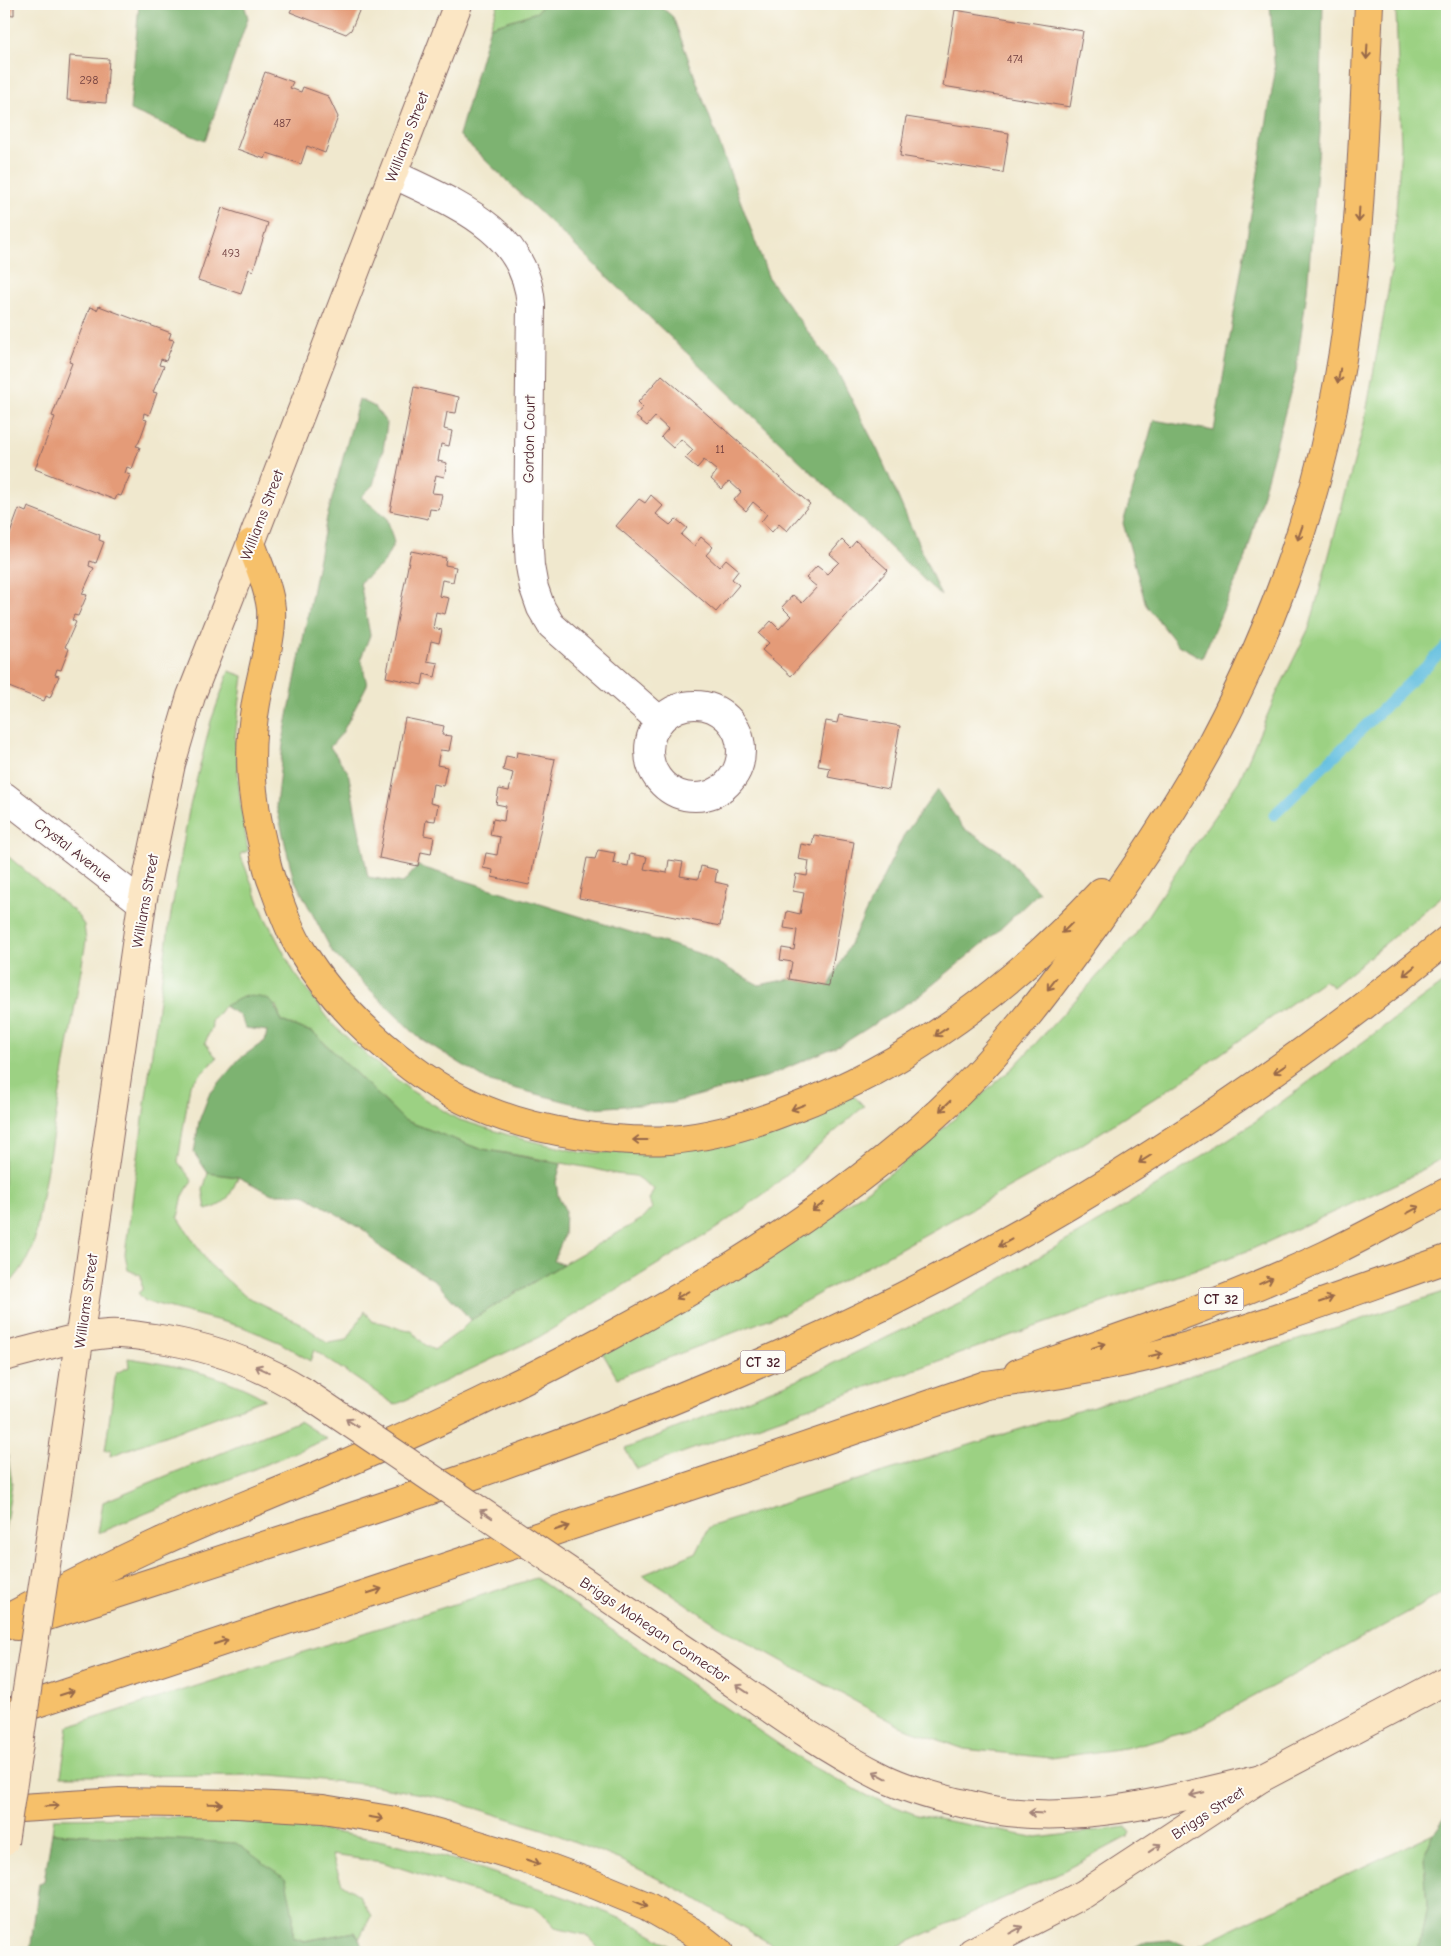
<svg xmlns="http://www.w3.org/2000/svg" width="1451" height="1956" font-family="'Comic Neue',sans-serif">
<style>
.green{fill:#9cd183;stroke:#737857;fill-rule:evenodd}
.forest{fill:#7db371;stroke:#64694e}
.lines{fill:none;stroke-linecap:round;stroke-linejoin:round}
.stream{stroke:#61bedf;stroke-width:11}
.building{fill:#e49b78}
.minor-casing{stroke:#846564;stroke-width:30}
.secondary-casing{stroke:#846564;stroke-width:30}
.primary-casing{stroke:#846564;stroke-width:30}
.trunk-casing{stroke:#846564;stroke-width:30}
.motorway-casing{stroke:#846564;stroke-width:30}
.minor{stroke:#fff;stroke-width:28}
.secondary{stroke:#fbe6c4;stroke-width:28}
.primary{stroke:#f6c06b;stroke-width:28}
.trunk{stroke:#f6c06b;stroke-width:28}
.motorway{stroke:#f6c06b;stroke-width:28}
.secondary-bridge-casing{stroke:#846564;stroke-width:30;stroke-linecap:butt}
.secondary-bridge{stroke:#fbe6c4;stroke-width:28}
.oneway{stroke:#976748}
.oneway2{stroke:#a28278}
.labels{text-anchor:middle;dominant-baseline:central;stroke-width:4;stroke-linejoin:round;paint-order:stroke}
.number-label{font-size:12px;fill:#703e3e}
.shield{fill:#fdfcf7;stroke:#806168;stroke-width:1}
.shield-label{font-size:14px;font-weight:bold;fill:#4a1f2b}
.street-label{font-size:15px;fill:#4a1f2b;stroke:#fdfcf7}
</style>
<rect width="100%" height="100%" fill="#fdfcf7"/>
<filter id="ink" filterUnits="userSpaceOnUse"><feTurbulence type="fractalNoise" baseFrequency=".02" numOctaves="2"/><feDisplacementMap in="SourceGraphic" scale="10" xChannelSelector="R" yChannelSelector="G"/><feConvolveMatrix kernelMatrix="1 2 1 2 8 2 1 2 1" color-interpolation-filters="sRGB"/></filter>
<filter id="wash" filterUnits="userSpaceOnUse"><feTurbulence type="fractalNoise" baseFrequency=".0096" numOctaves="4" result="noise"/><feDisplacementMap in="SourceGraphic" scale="20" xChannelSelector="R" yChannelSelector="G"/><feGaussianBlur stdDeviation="1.12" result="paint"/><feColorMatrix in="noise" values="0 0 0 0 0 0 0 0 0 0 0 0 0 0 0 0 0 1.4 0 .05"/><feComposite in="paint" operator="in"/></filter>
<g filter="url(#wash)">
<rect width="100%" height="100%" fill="#f0e8ce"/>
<g class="green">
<polygon points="498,4 544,4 537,12 490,27"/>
<polygon points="1431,4 1447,4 1447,892 1333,987 1324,980 1191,1075 1043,1169 784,1313 617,1378 602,1352 655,1324 770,1258 895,1170 1014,1067 1135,935 1185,858 1239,781 1276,695 1310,626 1364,424 1391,275 1401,147 1396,12"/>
<path d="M229,671L243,676L235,738L240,799L248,851L240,854L265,917L294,972L334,1026L376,1063L410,1090L457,1119L518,1138L584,1153L633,1152L854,1096L864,1106L769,1190L717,1228L539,1337L395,1405L314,1350L310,1361L281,1343L243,1327L145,1301L138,1293L142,1290L141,1275L128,1270L125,1254L169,925L189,810L211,721ZM224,1006H277L281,1021L314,1033L404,1120L477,1148L590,1168L616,1174L635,1176L654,1189L649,1200L652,1208L642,1219L563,1264L471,1320L459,1332L434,1350L424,1344L412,1331C398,1331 387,1321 373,1322L365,1311L347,1340L328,1343L300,1323L245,1296L208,1263L178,1217L183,1196L192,1180L178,1162L190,1085L217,1058L205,1043L212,1026L211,1020L219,1013Z"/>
<path d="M4,853L76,913L84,925L86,941L35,1238C29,1259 20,1274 4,1289Z"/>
<polygon points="1447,980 1447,1155 1404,1180 1250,1250 637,1469 625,1449 811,1374 967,1299 1119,1210 1253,1123"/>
<path d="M208,1173L238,1177C230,1196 227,1205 206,1210L203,1190Z"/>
<polygon points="1447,1291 1447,1591 1191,1731 1125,1748 1051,1758 964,1749 900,1726 722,1628 643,1575 697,1552 709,1527 1173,1381"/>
<path d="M128,1358C175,1365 224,1375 265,1399L110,1456L111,1449L105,1451L116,1373L129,1367Z"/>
<polygon points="299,1421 327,1439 98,1533 103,1502"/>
<polygon points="4,1432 12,1483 4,1537"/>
<polygon points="536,1578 803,1761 868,1796 917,1815 1037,1838 1126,1827 1130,1833 1127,1837 1063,1871 886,1952 784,1952 688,1894 621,1860 545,1830 443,1798 371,1785 273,1775 61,1776 68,1727"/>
<path d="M170,1817C246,1821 321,1827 396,1844C446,1856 496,1874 544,1890C587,1905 643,1923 678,1952H602L586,1935L555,1928L537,1908L471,1891L382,1862L332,1855L342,1884L359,1895L371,1916L359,1939L355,1932L304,1941L293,1937V1916L236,1844L52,1833L54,1818Z"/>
<polygon points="1434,1833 1424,1856 1427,1906 1418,1952 1195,1952 1193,1948"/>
</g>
<g class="forest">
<polygon points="139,4 244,4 248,18 205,141 130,110"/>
<polygon points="544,4 658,4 673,17 769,279 837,371 878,451 941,596 459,135 490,27 537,12"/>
<polygon points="1270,4 1323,4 1320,133 1307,291 1296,371 1246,557 1202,658 1178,645 1146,605 1123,523 1154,420 1214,431 1275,73"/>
<polygon points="359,399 375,407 387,424 383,450 373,485 361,497 387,518 394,543 383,564 360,582 370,635 361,658 367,685 342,733 330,747 348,772 368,877 403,883 418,866 701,954 759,985 789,979 829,986 904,835 937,790 963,828 1001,852 1039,892 996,933 920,995 844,1043 766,1077 671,1103 591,1108 490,1082 418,1037 333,953 293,877 276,805 284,736 327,517"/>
<path d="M245,996C268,997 274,998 281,1021L314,1033L404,1120L477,1148L561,1164L556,1182L558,1196L565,1210L564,1235L554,1261L563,1264L471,1320L434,1280L381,1248L367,1232L303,1194H272L238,1177L208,1173L194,1153L199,1121L209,1095L239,1059L265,1041L267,1031L246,1028L239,1015L224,1006Z"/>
<polygon points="1447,1815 1447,1952 1418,1952 1427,1906 1424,1856 1434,1833"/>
<polygon points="52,1833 236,1843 286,1879 293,1916 293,1937 304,1941 355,1932 366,1952 30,1952 39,1883 44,1881"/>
<polygon points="1170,1940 1193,1948 1195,1952 1127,1952 1146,1942"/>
</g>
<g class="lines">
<polyline class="stream" points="1274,815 1447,646"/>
</g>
<g id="blocks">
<g class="building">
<polygon points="4,4 14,4 14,15 4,14"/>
<polygon points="294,4 362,4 351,30 346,34 290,12"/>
<polygon points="955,10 1083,31 1070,107 943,86"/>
<polygon points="70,56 109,59 106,103 67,100"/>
<polygon points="265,72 293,82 290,88 301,92 303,87 328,96 338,117 325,153 307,146 301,164 267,153 265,159 237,149"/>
<polygon points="906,117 1009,133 1003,173 900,156"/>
<polygon points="222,208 268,223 253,271 249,269 241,294 198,280"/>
<polygon points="99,306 171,333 169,339 174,340 166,361 161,359 159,365 164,366 153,392 157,393 149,415 144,413 143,419 147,420 139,442 136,446 140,447 132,469 127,467 125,473 130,475 121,496 117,495 115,500 35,469 55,417 52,416 72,363 69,362 90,307 97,310"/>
<polygon points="662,375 810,504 787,531 779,524 772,532 761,522 767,514 753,502 746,511 734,500 741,492 729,481 722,489 711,479 717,471 704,460 697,468 685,458 693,450 681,439 673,448 661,437 668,429 655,417 647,426 635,416 643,407 638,402"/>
<polygon points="414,387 459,397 456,413 447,412 444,429 452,431 449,446 441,444 438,461 447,463 444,477 436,475 432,493 442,494 439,510 430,509 428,519 390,511"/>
<polygon points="651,495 663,506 656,514 670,525 676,519 687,528 681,535 694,546 701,537 713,547 706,555 719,567 726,559 739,570 732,579 739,585 716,612 616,526 639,499 645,503"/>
<polygon points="28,507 100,535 99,540 104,542 96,563 90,561 89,566 94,568 82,594 87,595 78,616 74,615 72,620 76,622 65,647 69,649 61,670 57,669 55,675 59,676 50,698 46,696 44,701 4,685 4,550 19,509 26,512"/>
<polygon points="842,540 850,548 856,541 888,570 791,676 762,650 769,643 759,634 771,621 779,629 791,616 782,607 793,595 802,603 817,587 806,578 817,566 827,574 839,562 830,554"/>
<polygon points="411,551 446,558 445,565 456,567 453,582 442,580 439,596 449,598 445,614 436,612 433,628 442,630 439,643 431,641 427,661 438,663 435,677 424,674 422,685 386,677"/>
<polygon points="839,715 900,726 889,789 828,777 830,768 818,766 826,721 837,723"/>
<polygon points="405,718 444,726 442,735 452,736 449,751 440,750 437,765 447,767 443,786 433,784 430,803 438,805 435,821 426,820 424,835 434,837 431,854 421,852 418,866 379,858"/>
<polygon points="517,752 555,759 529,885 492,877 493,870 483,868 486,853 497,855 500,837 490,835 493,819 504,821 506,806 496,804 499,789 509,791 513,773 503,770 506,756 516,758"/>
<polygon points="814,835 854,842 829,986 789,979 792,962 780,960 782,948 794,950 797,930 784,928 787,911 800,914 804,893 793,891 796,874 807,876 809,861 798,859 801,844 812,846"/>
<polygon points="598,850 615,853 613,863 628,866 630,854 647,857 644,869 667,873 669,860 683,862 680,876 698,879 701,866 717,870 715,882 728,885 720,926 579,898 587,858 595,859"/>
</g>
</g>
</g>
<g filter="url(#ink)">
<use href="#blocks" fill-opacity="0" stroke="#846564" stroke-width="1"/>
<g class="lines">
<g class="minor-casing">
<g id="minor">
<path d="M393,174C452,203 526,229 531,305L528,531L530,566L534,588L541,608L551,625L660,721"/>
<circle cx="695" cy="751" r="46"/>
<polyline points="4,796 142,903"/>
</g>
</g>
<g class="secondary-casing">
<g id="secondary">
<path d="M4,1357C38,1348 73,1337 108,1334C124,1333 139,1336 154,1338C208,1346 258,1363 304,1392"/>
<polyline points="61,1466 142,903 171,764 191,696 251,543 458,4"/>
<path d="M700,1660C760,1701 819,1746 884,1778C907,1789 932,1796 956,1802C968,1804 981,1808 993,1810C1083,1825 1175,1799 1261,1778"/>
<polyline points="972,1952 1084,1894 1261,1778 1447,1680"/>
</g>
</g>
<g class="primary-casing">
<g id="primary">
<path d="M1018,1373C1122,1337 1227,1302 1326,1255C1367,1235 1407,1213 1447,1192"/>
<path d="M17,1626C276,1541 539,1463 788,1351C1025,1245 1246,1104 1447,940"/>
</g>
</g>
<g class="trunk-casing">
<g id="trunk">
<polyline points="4,1714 711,1479 986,1385"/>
<polyline points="4,1809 120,1802 237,1804 323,1809 390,1820 456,1838 531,1861 596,1885 647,1906 696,1934 719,1952"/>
</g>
</g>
<g class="motorway-casing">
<g id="motorway">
<path d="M251,543C258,564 269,587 271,609C273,636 261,675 256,703C247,753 251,797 263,846C265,857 267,868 271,879C280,902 287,927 300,948C328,995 369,1036 412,1068C459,1104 515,1125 575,1134C606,1139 638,1142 670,1140C711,1137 751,1125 789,1110C912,1064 1012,987 1101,892"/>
<path d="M986,1385C1046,1377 1107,1368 1166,1352C1261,1327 1354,1291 1447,1259"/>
<path d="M4,1620C55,1593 106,1567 158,1543C214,1517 272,1495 328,1471C423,1430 517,1386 608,1337C724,1275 845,1199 941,1110C1000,1055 1049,990 1096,924C1138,865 1179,804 1213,740C1272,629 1316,507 1338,382C1361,257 1363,130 1369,4"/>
</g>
</g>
<use href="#minor" class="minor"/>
<use href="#secondary" class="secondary"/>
<use href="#primary" class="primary"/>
<use href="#trunk" class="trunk"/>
<use href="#motorway" class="motorway"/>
<g class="secondary-bridge-casing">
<g id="secondary-bridge">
<polyline points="304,1392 700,1660"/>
<polyline points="4,1842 61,1466"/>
</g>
</g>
<use href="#secondary-bridge" class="secondary-bridge"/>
</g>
<defs><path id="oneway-shaft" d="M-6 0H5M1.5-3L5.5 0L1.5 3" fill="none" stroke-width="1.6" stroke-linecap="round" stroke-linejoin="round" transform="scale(1.25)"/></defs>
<g class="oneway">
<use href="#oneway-shaft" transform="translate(1367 52) rotate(93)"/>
<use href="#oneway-shaft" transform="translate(1359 215) rotate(93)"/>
<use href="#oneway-shaft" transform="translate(1339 376) rotate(99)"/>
<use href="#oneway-shaft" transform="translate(1300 533) rotate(109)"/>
<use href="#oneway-shaft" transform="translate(1067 928) rotate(135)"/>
<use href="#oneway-shaft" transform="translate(1409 971) rotate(141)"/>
<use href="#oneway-shaft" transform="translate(1052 984) rotate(128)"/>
<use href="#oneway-shaft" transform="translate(941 1032) rotate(146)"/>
<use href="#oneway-shaft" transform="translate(1280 1069) rotate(146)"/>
<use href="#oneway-shaft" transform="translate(945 1106) rotate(136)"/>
<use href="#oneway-shaft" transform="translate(798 1107) rotate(159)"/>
<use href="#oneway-shaft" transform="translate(640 1140) rotate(180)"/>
<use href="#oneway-shaft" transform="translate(1145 1159) rotate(148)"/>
<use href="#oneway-shaft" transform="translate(818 1207) rotate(145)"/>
<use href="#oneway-shaft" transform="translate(1413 1210) rotate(-28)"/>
<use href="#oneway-shaft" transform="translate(1005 1243) rotate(151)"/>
<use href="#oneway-shaft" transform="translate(1266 1281) rotate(-24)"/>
<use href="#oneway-shaft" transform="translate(682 1295) rotate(150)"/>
<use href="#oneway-shaft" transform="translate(1326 1300) rotate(-19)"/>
<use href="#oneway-shaft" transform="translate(1098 1346) rotate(-19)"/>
<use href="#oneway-shaft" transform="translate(1155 1355) rotate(-13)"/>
<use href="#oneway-shaft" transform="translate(562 1528) rotate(-18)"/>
<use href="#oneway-shaft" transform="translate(375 1591) rotate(-18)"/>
<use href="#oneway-shaft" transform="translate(221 1642) rotate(-18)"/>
<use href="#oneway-shaft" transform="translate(67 1693) rotate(-18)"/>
<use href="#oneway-shaft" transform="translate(215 1804) rotate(1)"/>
<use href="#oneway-shaft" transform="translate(52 1806) rotate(-3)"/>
<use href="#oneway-shaft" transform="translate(376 1818) rotate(9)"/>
<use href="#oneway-shaft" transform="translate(533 1862) rotate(19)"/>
<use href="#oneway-shaft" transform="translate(641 1904) rotate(23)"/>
</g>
<g class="oneway2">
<use href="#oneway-shaft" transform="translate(262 1369) rotate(-155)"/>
<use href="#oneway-shaft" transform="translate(352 1423) rotate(-146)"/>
<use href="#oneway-shaft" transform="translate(486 1514) rotate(-146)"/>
<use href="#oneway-shaft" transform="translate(742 1689) rotate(-146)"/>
<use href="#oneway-shaft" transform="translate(880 1775) rotate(-152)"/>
<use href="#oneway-shaft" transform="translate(1197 1794) rotate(167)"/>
<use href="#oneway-shaft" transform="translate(1036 1813) rotate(-177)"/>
<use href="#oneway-shaft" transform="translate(1155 1848) rotate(-34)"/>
<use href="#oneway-shaft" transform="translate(1016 1930) rotate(-28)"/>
</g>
</g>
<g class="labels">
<g class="number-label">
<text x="1015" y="59">474</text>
<text x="89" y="80">298</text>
<text x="282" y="123">487</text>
<text x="231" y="253">493</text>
<text x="720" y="449">11</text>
</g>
<g class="shield">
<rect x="1198.5" y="1287.5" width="45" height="23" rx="4"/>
<rect x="740.5" y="1350.5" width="45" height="23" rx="4"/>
</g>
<g class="shield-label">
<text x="1221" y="1299">CT 32</text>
<text x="763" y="1362">CT 32</text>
</g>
<g class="street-label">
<text transform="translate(407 137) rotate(-69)">Williams Street</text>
<text transform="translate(529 439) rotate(-89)">Gordon Court</text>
<text transform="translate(262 515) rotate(-69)">Williams Street</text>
<text transform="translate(73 850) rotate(38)">Crystal Avenue</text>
<text transform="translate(145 901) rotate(-80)">Williams Street</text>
<text transform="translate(86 1301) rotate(-82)">Williams Street</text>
<text transform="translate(655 1630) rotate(34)">Briggs Mohegan Connector</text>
<text transform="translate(1208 1813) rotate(-33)">Briggs Street</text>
</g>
</g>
<rect width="1451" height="1956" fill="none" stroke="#fdfcf7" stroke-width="20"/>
</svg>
